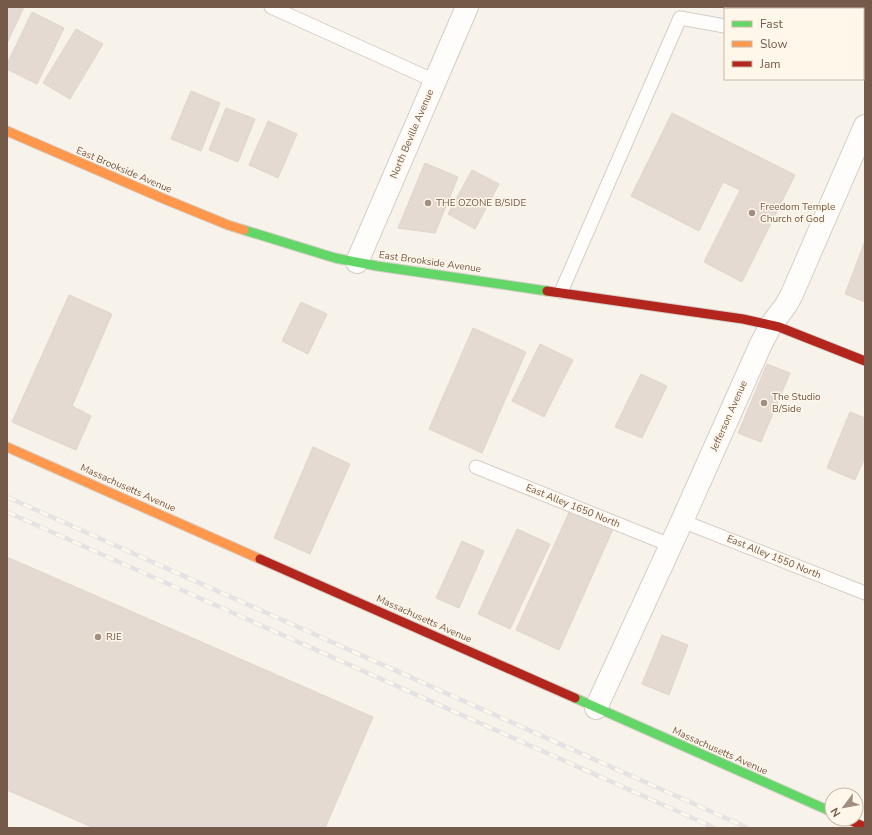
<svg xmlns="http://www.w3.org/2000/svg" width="872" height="835" font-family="'Nunito Sans',sans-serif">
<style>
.building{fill:#e4dad1;stroke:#e0d5cc}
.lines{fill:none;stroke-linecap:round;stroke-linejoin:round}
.lane-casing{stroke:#d6cec6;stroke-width:15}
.street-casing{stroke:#d6cec6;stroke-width:24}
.fast-casing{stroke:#d6cec6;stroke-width:11}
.slow-casing{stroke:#d6cec6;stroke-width:11}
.jam-casing{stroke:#d6cec6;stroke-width:11}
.lane{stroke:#fefdfc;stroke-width:13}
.street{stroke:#fefdfc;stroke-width:22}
.fast{stroke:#63d668;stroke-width:9}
.slow{stroke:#ff974d;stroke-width:9}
.jam{stroke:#b3261e;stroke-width:9}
.rail-casing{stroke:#e4e2e4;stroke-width:4.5}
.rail{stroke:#fff7ea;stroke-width:3;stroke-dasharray:9;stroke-linecap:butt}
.poi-dot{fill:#a28f81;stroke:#fff7ea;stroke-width:1.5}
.labels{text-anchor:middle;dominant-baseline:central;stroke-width:3;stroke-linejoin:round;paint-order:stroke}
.street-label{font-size:10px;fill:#755949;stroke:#fff7ea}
.poi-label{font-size:10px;fill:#755949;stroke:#fff7ea;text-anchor:start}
</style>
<rect width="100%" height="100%" fill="#f7f2ea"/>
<g class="building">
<polygon points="7,7 24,7 7,43"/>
<polygon points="840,7 865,7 865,36 863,35 863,9 839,9"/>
<polygon points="32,12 64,28 37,84 7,69 7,64"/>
<polygon points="76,29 103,44 70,99 43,83"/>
<polygon points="191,91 220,103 201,151 171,139"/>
<polygon points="226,108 255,119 238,162 209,150"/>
<polygon points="672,113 795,175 742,282 704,262 740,190 723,182 699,231 631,196"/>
<polygon points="268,121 297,134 278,178 249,165"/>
<polygon points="425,163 458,177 435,233 398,228"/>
<polygon points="472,170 499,184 475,229 448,214"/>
<polygon points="865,241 865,302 845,294"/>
<polygon points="69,295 112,314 72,406 91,416 76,450 12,422"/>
<polygon points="301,302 327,314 308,354 282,341"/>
<polygon points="473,328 526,352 482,453 429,429"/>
<polygon points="540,344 573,360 544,417 512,401"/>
<polygon points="767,364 790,373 761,442 738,433"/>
<polygon points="641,374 667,386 642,438 615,427"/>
<polygon points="850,412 865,418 865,457 855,480 827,468"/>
<polygon points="313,447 350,464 310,554 274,538"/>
<polygon points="570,510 613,529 559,650 516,630"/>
<polygon points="517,529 550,544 510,629 478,614"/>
<polygon points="462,541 484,551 459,608 436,598"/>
<polygon points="7,557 373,717 325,828 94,828 7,790"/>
<polygon points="662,635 688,645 669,695 642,684"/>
</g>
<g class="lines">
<g class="lane-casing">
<g id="lane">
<polyline points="271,7 435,81"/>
<polyline points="863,52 865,52"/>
<polyline points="561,292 680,18 725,26"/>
<polyline points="476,467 670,545"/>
<polyline points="682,521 865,593"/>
</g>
</g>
<g class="street-casing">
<g id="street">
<polyline points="357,262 467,7"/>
<polyline points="596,708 682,521 761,344 771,325 786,305 792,294 865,126"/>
</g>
</g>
<g class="fast-casing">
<g id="fast">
<polyline points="244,230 335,258 377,266 547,291"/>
<polyline points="575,698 832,812"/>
</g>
</g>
<g class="slow-casing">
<g id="slow">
<polyline points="7,131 162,198 228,225 244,230"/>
<polyline points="7,447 260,559"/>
</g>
</g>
<g class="jam-casing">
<g id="jam">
<polyline points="547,291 743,319 779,327 865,361"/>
<polyline points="260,559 575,698"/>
<polyline points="847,819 865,827"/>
</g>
</g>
<use href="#lane" class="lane"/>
<use href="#street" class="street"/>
<use href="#fast" class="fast"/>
<use href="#slow" class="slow"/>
<use href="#jam" class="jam"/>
<g class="rail-casing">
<g id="rail">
<polyline points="7,497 748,828"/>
<polyline points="7,512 715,828"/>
</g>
</g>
<use href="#rail" class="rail"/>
</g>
<g class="poi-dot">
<circle cx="428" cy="203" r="4"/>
<circle cx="752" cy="213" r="4"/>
<circle cx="764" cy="403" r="4"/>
<circle cx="98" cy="637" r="4"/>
</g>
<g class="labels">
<g class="street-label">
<text transform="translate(412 134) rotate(-67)">North Beville Avenue</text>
<text transform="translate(124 170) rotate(23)">East Brookside Avenue</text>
<text transform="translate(430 262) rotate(8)">East Brookside Avenue</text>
<text transform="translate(729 416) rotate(-66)">Jefferson Avenue</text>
<text transform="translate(128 488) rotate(24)">Massachusetts Avenue</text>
<text transform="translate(573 506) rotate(22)">East Alley 1650 North</text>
<text transform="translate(774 557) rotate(22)">East Alley 1550 North</text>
<text transform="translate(424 619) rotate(24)">Massachusetts Avenue</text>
<text transform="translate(720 751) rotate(24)">Massachusetts Avenue</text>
</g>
<g class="poi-label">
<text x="436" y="203">THE OZONE B/SIDE</text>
<text x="760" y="207">Freedom Temple<tspan x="760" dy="12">Church of God</tspan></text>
<text x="772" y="397">The Studio<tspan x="772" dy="12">B/Side</tspan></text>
<text x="106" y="637">RJE</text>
</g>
</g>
<rect width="872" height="835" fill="none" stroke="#755949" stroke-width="16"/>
<rect x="724" y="8" width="140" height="72" fill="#fff7ea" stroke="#c8b8aa"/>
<rect x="732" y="21" width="20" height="6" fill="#63d668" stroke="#c8b8aa"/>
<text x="760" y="28" font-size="12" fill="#755949">Fast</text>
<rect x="732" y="41" width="20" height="6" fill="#ff974d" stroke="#c8b8aa"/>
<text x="760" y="48" font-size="12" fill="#755949">Slow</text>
<rect x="732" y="61" width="20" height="6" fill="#b3261e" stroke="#c8b8aa"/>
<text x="760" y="68" font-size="12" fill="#755949">Jam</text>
<g transform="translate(844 807) rotate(238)"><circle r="19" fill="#fff7ea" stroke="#c8b8aa"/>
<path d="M0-3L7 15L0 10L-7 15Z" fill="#a28f81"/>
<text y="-6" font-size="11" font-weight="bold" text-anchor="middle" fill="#755949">N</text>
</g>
</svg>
